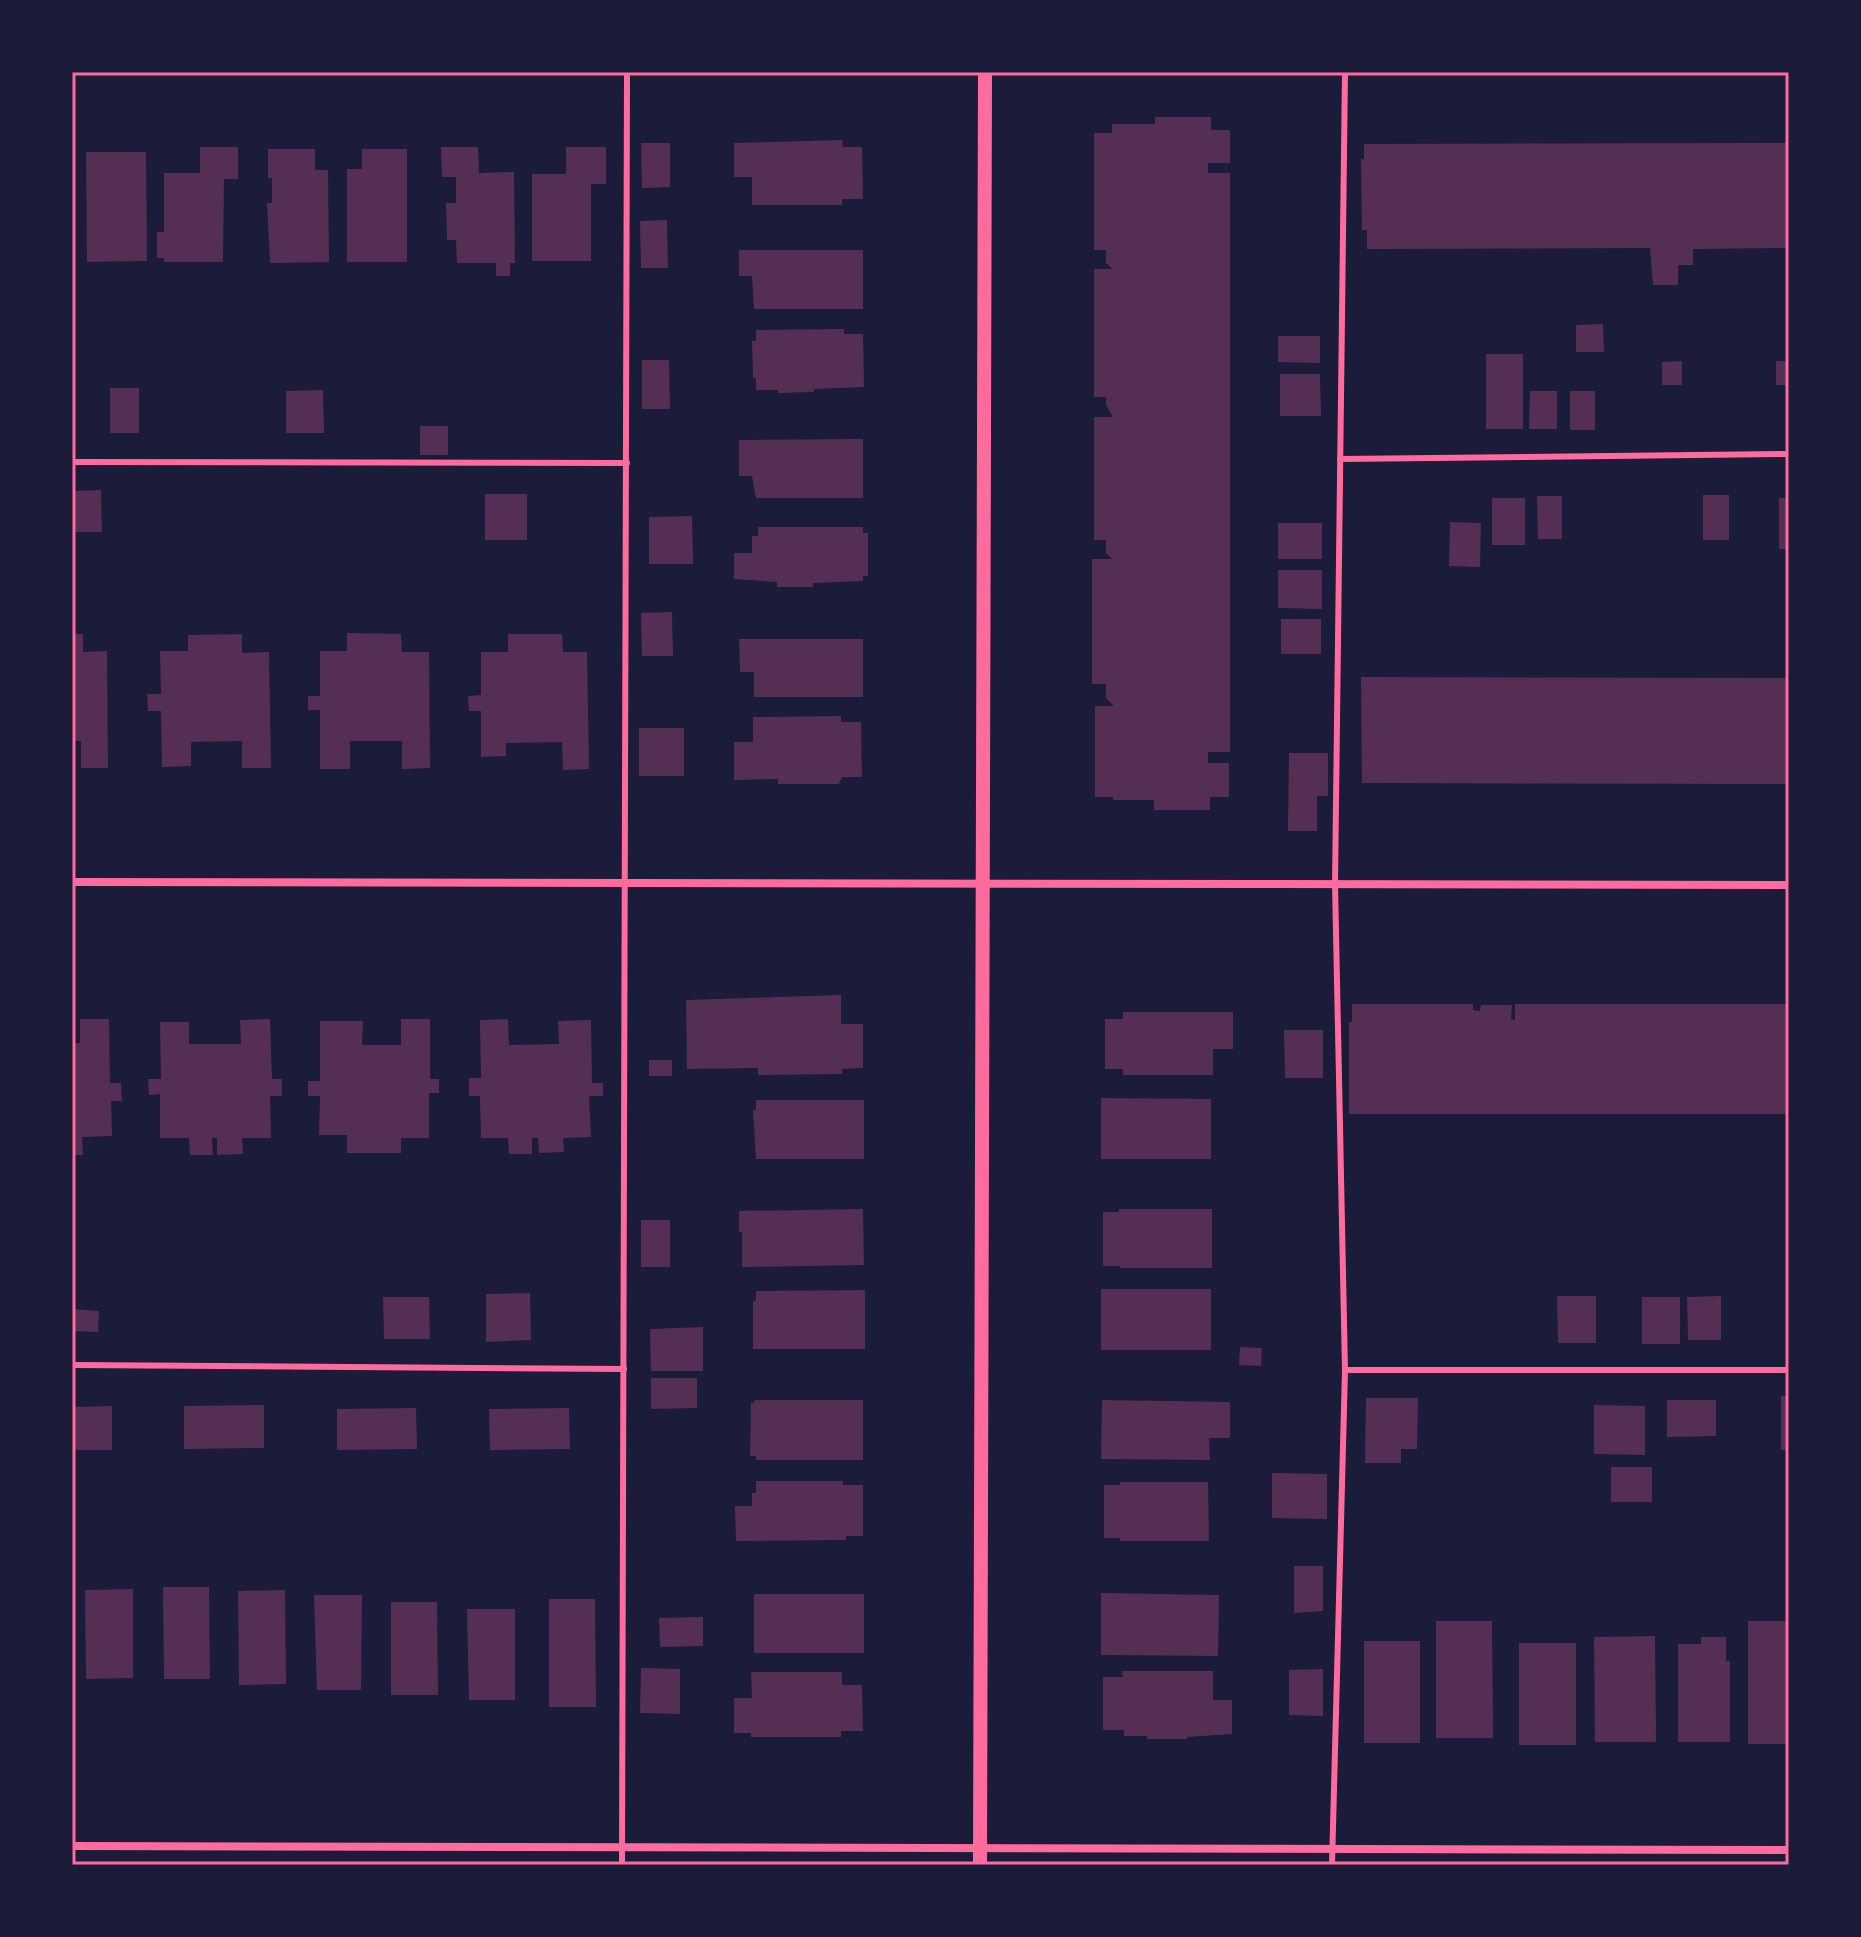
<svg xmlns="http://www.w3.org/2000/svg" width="1861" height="1937" font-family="Arial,sans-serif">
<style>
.building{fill:#542f53}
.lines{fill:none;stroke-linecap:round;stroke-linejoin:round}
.service{stroke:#ff6b9d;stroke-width:6}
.minor{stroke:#ff6b9d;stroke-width:8}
.tertiary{stroke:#ff6b9d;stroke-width:14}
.neatline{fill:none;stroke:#ff6b9d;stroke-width:3}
</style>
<rect width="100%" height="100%" fill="#1b1b3a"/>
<g class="building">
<polygon points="1155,117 1211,117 1211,130 1230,130 1230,163 1208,163 1208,173 1230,173 1230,752 1208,752 1208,763 1229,763 1229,797 1210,797 1210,810 1154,810 1154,800 1113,800 1113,797 1095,797 1095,706 1114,706 1106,698 1106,684 1092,684 1092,559 1112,559 1106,553 1106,540 1094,540 1094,417 1113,417 1106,405 1106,397 1094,397 1094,269 1113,269 1106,263 1106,250 1094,250 1094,133 1112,133 1112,124 1155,124"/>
<polygon points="842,140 843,147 862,147 863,199 842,199 842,205 752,205 752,177 734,177 734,143"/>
<polygon points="641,143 670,143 670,187 642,188"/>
<polygon points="1789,143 1789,248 1693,249 1693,265 1678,265 1678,285 1653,285 1650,248 1367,249 1367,230 1362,230 1361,159 1364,159 1364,144"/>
<polygon points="200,147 238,147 238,179 224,179 223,262 164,262 164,258 157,258 157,232 164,232 164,173 200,173"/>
<polygon points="441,147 478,147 479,173 514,172 515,263 510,263 510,276 496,276 496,263 457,263 456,240 447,240 446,203 456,203 456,177 442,177"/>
<polygon points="566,147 606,147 606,184 591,184 591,261 532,261 532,174 566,174"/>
<polygon points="268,149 315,149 315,170 328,170 329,262 270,263 267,203 272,203 272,178 268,178"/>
<polygon points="362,149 407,149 407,262 347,262 347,169 362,169"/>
<polygon points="86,152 146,152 147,261 87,262"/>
<polygon points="667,220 668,268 641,268 640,221"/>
<polygon points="739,250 863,250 863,309 754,309 752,276 739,276"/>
<polygon points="1603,324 1604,352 1576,352 1576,325"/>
<polygon points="844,329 844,334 863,334 864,387 814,389 814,392 778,393 778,390 756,390 756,378 753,378 752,341 756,341 756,330"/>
<polygon points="1278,336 1320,336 1320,363 1278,362"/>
<rect x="1486" y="354" width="37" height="75"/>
<polygon points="642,360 669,360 670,409 642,409"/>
<polygon points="1682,361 1682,385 1662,385 1662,362"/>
<rect x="1776" y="361" width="13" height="24"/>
<polygon points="1280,374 1320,374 1321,416 1280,416"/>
<rect x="110" y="388" width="29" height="45"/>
<polygon points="323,390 324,433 286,433 286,391"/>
<polygon points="1530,391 1557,391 1557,429 1529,429"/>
<rect x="1570" y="391" width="25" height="39"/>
<rect x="420" y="426" width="28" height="29"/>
<polygon points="863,439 863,498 756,498 752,476 739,476 739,440"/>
<polygon points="101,490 102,532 72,532 72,491"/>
<rect x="485" y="494" width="42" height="46"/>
<rect x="1703" y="495" width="26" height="45"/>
<polygon points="1537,496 1562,496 1562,539 1538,539"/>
<rect x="1492" y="498" width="33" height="47"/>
<rect x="1779" y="498" width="10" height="51"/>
<polygon points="692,516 693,564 649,564 649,517"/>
<polygon points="1450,522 1481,523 1480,567 1449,566"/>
<rect x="1278" y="523" width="44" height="36"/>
<polygon points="758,527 863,527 863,533 868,533 868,576 863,576 863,581 813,583 813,587 777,587 777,582 734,579 734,553 752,553 752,536 758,536"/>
<polygon points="1278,570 1322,570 1322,609 1278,608"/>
<polygon points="672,612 673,656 642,656 641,613"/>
<rect x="1281" y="619" width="40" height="35"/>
<polygon points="347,633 401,634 402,652 429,652 430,768 402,769 402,741 350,741 350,769 320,769 320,710 308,710 308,696 320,696 320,651 347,651"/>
<polygon points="72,634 83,634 83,652 107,651 108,768 81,768 81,741 72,741"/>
<polygon points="242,634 242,653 269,652 271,768 242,768 242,741 191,742 191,766 162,767 161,711 148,711 147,694 161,694 160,651 188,651 188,635"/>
<polygon points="508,634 562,634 563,652 587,652 589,769 563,770 562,742 506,743 506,756 481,757 481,711 469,711 468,696 481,695 481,652 508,652"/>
<polygon points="739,639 863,639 863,697 754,697 754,672 740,672"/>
<polygon points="1361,677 1789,678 1789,784 1362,783"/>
<polygon points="841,716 841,722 861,722 862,777 842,777 839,784 778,784 778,779 734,780 734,742 753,742 753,717"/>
<rect x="639" y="728" width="45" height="48"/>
<polygon points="1289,753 1328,753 1328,796 1317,796 1317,831 1288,831"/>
<polygon points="841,995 841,1024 863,1024 863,1068 842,1069 842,1074 758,1075 758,1068 687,1069 686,1000"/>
<polygon points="1352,1004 1473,1004 1473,1010 1480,1011 1481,1005 1512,1005 1511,1019 1515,1020 1515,1004 1789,1004 1789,1114 1349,1114 1349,1022 1352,1022"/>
<polygon points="1123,1012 1233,1012 1233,1049 1213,1049 1213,1075 1123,1075 1123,1069 1105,1069 1105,1019 1123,1019"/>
<polygon points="80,1019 109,1019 110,1083 121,1083 122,1101 111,1101 112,1136 82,1137 83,1155 72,1155 72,1043 80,1043"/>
<polygon points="270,1019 272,1079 282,1079 282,1096 270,1096 271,1138 242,1138 243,1154 217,1155 217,1138 212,1138 213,1155 190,1155 189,1138 160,1138 160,1094 149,1095 148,1079 161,1079 160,1022 189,1022 189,1044 241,1044 240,1020"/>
<polygon points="401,1019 430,1019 430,1079 439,1079 439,1093 429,1093 429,1138 401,1138 401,1153 347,1153 347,1135 319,1135 320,1096 308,1096 308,1081 320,1081 320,1021 363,1021 362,1045 401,1045"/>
<polygon points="508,1019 509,1045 559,1044 558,1021 591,1020 592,1083 603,1083 603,1096 589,1096 591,1137 563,1138 564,1152 539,1153 538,1138 532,1138 532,1154 509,1154 508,1138 481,1138 480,1096 469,1096 469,1078 481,1078 480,1020"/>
<polygon points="1284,1030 1323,1030 1323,1078 1285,1078"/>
<rect x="649" y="1060" width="23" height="16"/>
<polygon points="1101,1098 1211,1099 1211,1159 1101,1159"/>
<polygon points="756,1100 864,1100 864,1159 756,1159 753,1110 756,1110"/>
<polygon points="863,1209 864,1265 742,1267 742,1232 739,1232 739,1211"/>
<polygon points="1119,1209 1212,1209 1212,1268 1120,1268 1120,1266 1103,1266 1103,1212 1119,1212"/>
<rect x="641" y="1220" width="29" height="47"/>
<rect x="1101" y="1289" width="110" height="61"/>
<polygon points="865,1290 865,1349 753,1349 753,1301 756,1301 756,1291"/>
<polygon points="530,1293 531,1340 486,1342 486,1294"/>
<polygon points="1557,1296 1596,1296 1596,1343 1558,1343"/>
<polygon points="1721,1296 1721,1340 1688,1340 1687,1297"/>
<polygon points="383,1297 429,1297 430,1339 384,1339"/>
<rect x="1642" y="1297" width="38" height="47"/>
<polygon points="72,1309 99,1311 98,1332 72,1331"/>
<polygon points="703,1327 703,1371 651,1371 650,1329"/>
<polygon points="1240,1347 1262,1348 1261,1366 1239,1365"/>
<polygon points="651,1378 697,1378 697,1408 651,1409"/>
<rect x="1781" y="1396" width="8" height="54"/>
<polygon points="1366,1398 1418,1398 1417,1449 1401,1449 1401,1463 1365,1463"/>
<polygon points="754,1400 863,1400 863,1460 756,1460 756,1456 750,1456 751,1403 754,1403"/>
<polygon points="1102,1400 1230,1402 1230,1438 1209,1438 1210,1460 1101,1459"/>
<polygon points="1667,1400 1716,1400 1716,1436 1667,1437"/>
<polygon points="264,1405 264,1448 184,1449 184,1406"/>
<polygon points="1594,1405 1645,1406 1645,1455 1594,1454"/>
<polygon points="112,1406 112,1450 72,1450 72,1407"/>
<polygon points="416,1408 417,1449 337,1450 337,1409"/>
<polygon points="569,1408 570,1449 490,1450 489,1409"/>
<rect x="1611" y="1467" width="41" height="35"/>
<polygon points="1272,1473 1327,1474 1327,1519 1272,1518"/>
<polygon points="756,1481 843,1481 843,1485 863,1485 863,1536 846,1536 846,1540 736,1541 735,1506 752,1506 752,1493 756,1493"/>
<polygon points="1120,1482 1208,1482 1209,1541 1120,1541 1120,1538 1104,1538 1104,1485 1120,1485"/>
<polygon points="1294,1566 1323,1566 1323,1611 1294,1613"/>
<polygon points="163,1587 209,1587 210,1679 164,1679"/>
<polygon points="133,1589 133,1678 86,1679 85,1590"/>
<polygon points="285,1590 286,1684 239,1685 238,1591"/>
<polygon points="1101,1593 1219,1595 1218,1656 1101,1655"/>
<rect x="754" y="1594" width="110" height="59"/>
<polygon points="314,1595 362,1595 361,1690 317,1690"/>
<polygon points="549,1599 595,1599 596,1707 549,1707"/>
<polygon points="391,1602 437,1602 438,1695 391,1695"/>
<polygon points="467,1609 515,1609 515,1700 469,1700"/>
<polygon points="703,1617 703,1646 660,1647 659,1618"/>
<polygon points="1436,1621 1492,1621 1493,1738 1436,1738"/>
<rect x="1748" y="1621" width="41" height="123"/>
<polygon points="1655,1636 1656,1742 1595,1742 1594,1637"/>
<polygon points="1701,1637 1726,1637 1726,1661 1730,1661 1730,1742 1678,1742 1678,1644 1701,1644"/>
<rect x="1364" y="1641" width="56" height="102"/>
<rect x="1519" y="1643" width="57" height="102"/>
<polygon points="641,1668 680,1669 680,1714 640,1713"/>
<polygon points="1323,1669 1323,1716 1289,1715 1289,1670"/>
<polygon points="1122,1671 1213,1671 1213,1700 1232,1700 1232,1734 1187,1737 1187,1739 1147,1739 1147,1736 1124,1736 1124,1730 1103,1730 1103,1677 1123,1677"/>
<polygon points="751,1672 842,1672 842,1685 862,1685 863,1731 841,1731 841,1737 751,1737 751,1733 734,1733 734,1698 752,1698"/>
</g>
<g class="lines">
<g class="service">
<polyline points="1340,459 1789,454"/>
<polyline points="72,462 627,463"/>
<polyline points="72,1365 624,1369"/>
<polyline points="1345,1370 1789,1370"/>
<polyline points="622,1865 627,72"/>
<polyline points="1332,1865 1345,1370 1335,884 1345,72"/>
</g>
<g class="minor">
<polyline points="72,882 1789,885"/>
<polyline points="72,1846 1789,1850"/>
</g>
<polyline class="tertiary" points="980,1865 985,72"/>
</g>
<rect width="1861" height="1937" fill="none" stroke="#1b1b3a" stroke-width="148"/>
<rect x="74" y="74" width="1713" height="1789" class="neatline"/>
</svg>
